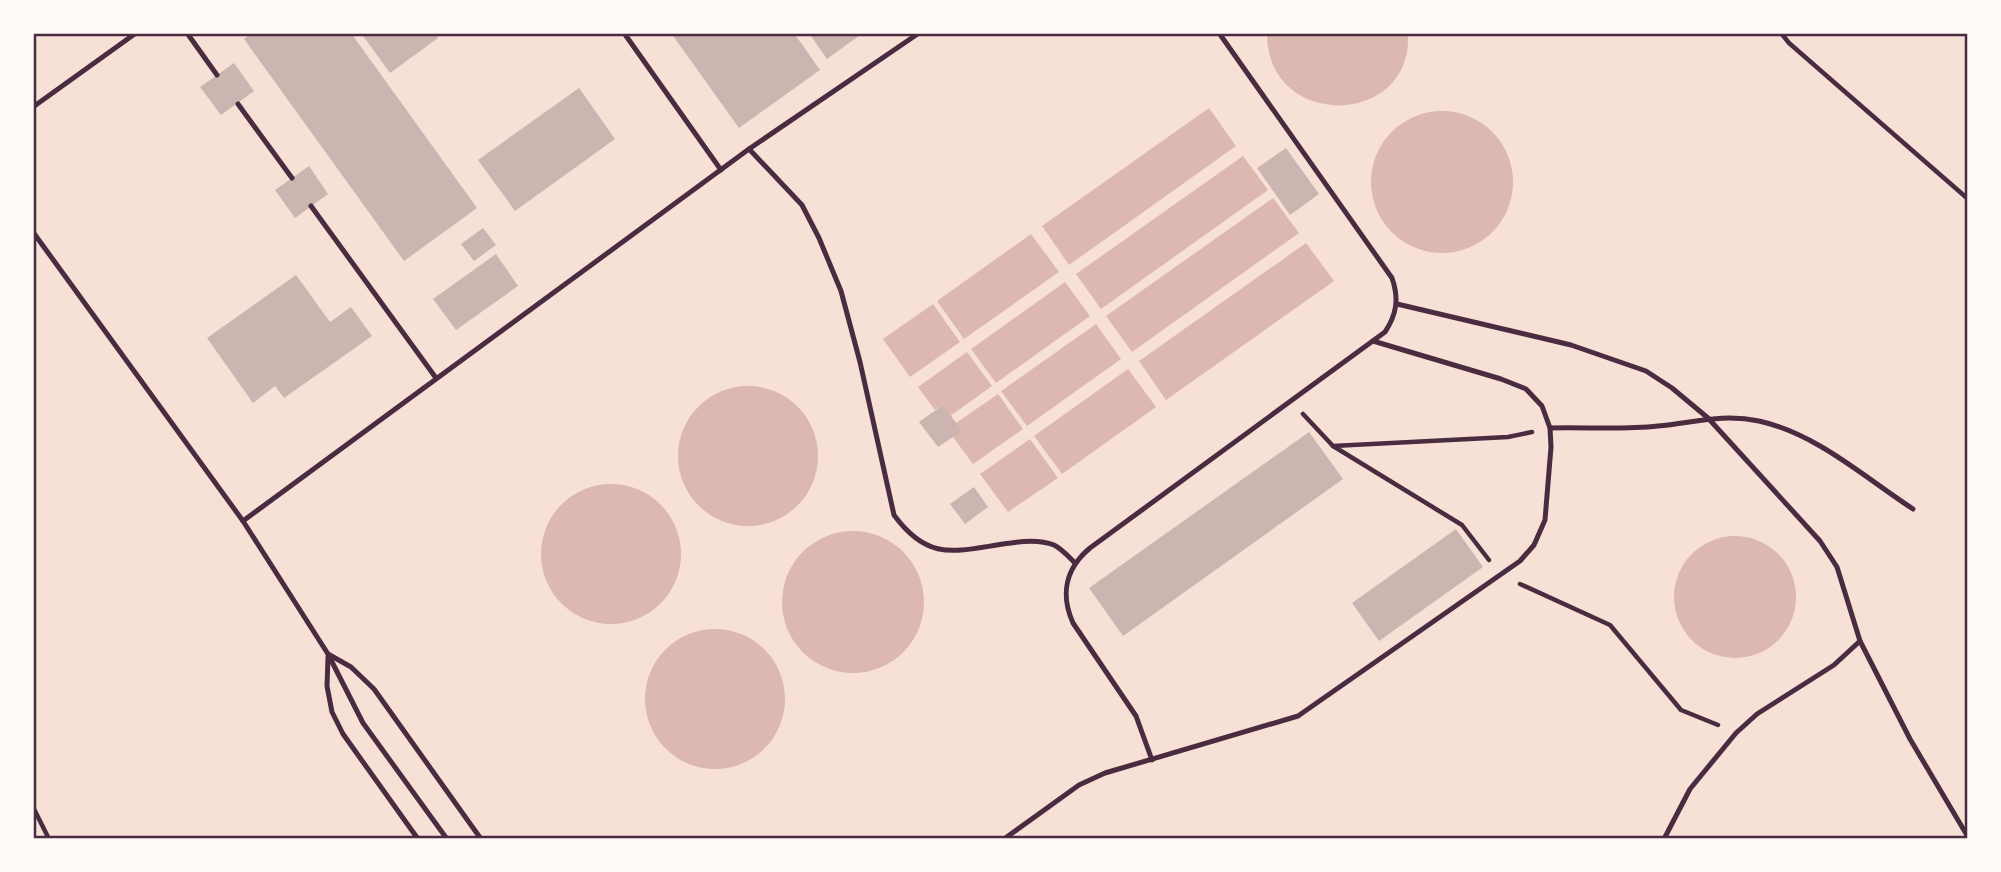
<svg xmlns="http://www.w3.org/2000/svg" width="2001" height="872" font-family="Manrope,sans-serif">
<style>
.water{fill:#dcb8b0}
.building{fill:#ccb4b1}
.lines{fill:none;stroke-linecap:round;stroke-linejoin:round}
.path{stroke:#4a2c40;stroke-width:4.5}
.service{stroke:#4a2c40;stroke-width:5}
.neatline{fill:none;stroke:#4a2c40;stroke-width:2.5}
</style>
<rect width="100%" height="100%" fill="#f7e1d7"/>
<g class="water">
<path d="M1267,33H1408C1414,128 1266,131 1267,33Z"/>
<polygon points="1209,108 1236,146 1069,265 1042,226"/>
<circle cx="1442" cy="182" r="71"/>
<polygon points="1243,156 1268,190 1101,309 1076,274"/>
<polygon points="1273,198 1299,233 1132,352 1106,316"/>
<polygon points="1031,234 1059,272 964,339 937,301"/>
<polygon points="1306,243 1334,281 1166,400 1139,361"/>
<polygon points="1065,282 1090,316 996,383 971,349"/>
<polygon points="933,304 960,342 910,377 883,339"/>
<polygon points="1096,324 1121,359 1027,426 1001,391"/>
<polygon points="967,352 992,386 950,416 943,405 935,410 918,387"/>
<polygon points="1128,369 1156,407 1062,474 1034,436"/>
<circle cx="748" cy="456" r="70"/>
<polygon points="998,394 1023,429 973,464 953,437 956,423"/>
<polygon points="1030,439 1058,478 1008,512 980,474"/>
<circle cx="611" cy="554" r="70"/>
<circle cx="853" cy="602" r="71"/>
<circle cx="1735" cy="597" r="61"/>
<circle cx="715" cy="699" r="70"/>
</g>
<g class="building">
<polygon points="252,33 351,33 477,208 404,261 244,39"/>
<polygon points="361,33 435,33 438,38 390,73"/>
<polygon points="671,33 794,33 820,70 739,128"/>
<polygon points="809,33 863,33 827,59"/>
<polygon points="234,63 254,91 221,115 200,87"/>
<polygon points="579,88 615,139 515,211 478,160"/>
<polygon points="1286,148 1319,194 1290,215 1257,168"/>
<polygon points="309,166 328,194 295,218 275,190"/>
<polygon points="483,228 496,245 474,261 461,244"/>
<polygon points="496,254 518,286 456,330 433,299"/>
<polygon points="296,275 330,322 351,307 372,336 284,398 275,386 253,403 207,338"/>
<polygon points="943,405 962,431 938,447 919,422"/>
<polygon points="1309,432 1343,479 1123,636 1089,588"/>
<polygon points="974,487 988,507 965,524 950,504"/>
<polygon points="1456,529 1483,567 1379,641 1352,603"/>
</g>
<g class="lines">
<g class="path">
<polyline points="1781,33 1789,43 1968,199"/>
<polyline points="1303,414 1333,446 1508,437 1532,432"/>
<polyline points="1333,446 1462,525 1489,560"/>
<polyline points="1520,584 1610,625 1681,710 1718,725"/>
<polyline points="33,807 49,839"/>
</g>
<g class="service">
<polyline points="187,33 217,75"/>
<polyline points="624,33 721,170"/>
<polyline points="238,104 292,178"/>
<polyline points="33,107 136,33"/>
<path d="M749,149L802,205L819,238L841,291L860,362L894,515C930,564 957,550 1011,543C1024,541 1041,540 1054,545C1062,549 1069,557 1075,563"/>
<polyline points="311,206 436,378"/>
<polyline points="33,232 243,521 328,654 363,723 447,839"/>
<polyline points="1397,304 1571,345 1646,371 1672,388 1708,418 1820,541 1837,567 1860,641 1910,739 1968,837"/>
<path d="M1550,428C1585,427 1622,430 1658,426C1693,423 1722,413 1759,421C1817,434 1864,477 1913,509"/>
<polyline points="243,521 749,149 919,33"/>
<polyline points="328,654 351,667 374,689 481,839"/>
<polyline points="328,657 327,686 332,712 343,734 418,839"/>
<path d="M1152,760L1136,716L1073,623C1060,594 1066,568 1090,548L1385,332C1397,314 1399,298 1392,278L1219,33"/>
<polyline points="1004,839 1079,785 1105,773 1298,716 1520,561 1534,545 1545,520 1551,447 1550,428 1542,406 1526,389 1501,379 1373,341"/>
<polyline points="1664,839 1690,789 1736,733 1757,714 1834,665 1860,641"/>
</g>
</g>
<rect width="2001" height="872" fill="none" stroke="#fffaf5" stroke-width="70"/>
<rect x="35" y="35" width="1931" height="802" class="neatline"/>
</svg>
